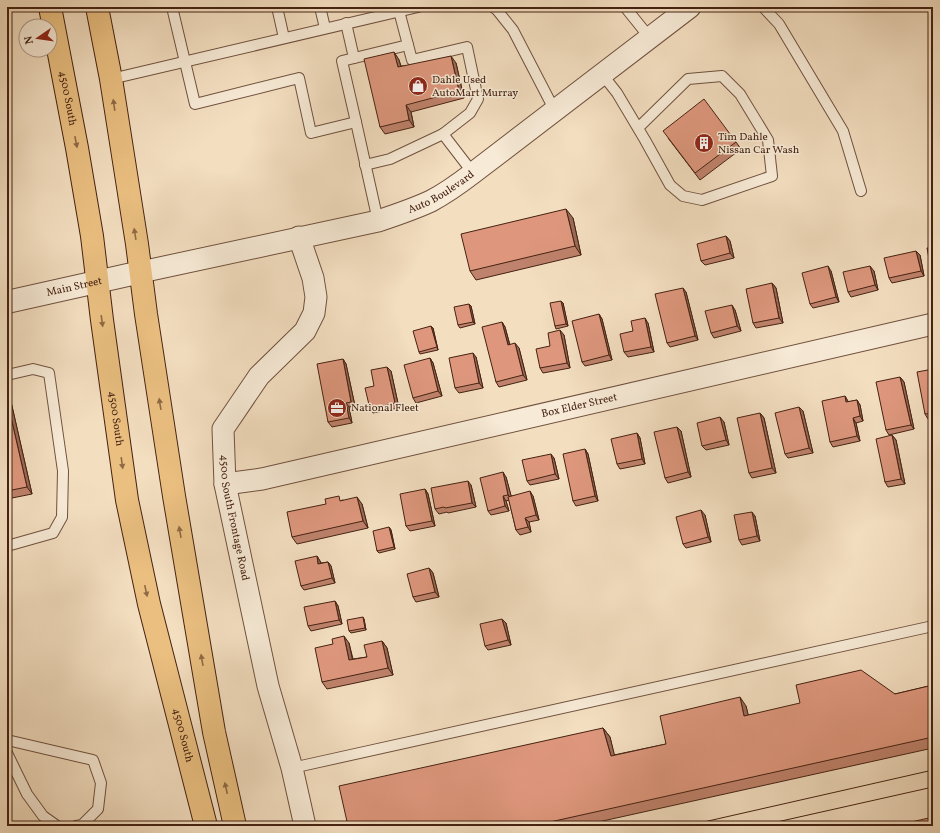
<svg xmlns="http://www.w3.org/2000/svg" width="940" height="833" font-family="Vollkorn,serif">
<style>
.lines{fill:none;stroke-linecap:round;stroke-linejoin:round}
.service-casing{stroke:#70513e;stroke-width:12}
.minor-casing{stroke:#70513e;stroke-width:23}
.tertiary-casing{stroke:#70513e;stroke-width:24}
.primary-casing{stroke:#452212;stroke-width:24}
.service{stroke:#f7ead6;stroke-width:10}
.minor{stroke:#f7ead6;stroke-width:21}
.tertiary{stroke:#f7ead6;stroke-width:22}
.primary{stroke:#eabf80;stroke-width:22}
.tram{stroke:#452212;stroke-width:1}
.wall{fill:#bf826c;stroke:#452212}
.shaded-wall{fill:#9b6a58;stroke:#452212}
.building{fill:#de977d;stroke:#452212}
.oneway{fill:#8f6944}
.labels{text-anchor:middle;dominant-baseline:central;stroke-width:3;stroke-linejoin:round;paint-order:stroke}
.poi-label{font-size:11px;fill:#452212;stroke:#f7ead6;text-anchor:start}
.street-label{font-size:11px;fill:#452212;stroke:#f7ead6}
</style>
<rect width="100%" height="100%" fill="#f3dec0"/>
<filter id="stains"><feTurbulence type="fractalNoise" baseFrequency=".005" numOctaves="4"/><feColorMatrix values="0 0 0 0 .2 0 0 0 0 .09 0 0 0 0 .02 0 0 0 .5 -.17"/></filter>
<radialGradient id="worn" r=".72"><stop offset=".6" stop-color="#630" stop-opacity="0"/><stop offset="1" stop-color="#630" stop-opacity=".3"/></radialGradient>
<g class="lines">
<g class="service-casing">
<g id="service">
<polyline points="172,7 195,104 299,78 311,133 356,122 378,221"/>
<polyline points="277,7 284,38"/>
<polyline points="320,7 325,28"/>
<polyline points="493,7 497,10 513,30 555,111"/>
<polyline points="625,7 650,38"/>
<polyline points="763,7 779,24 843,131 861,191"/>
<polyline points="399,11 412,60 467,47 478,99 470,113 443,134 473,173"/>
<polyline points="346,23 354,58"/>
<polyline points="602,74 617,93 645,140 670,185 683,196 702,200 772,176 768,140 740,94 722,76 688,79 638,128"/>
<polyline points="111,79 418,7"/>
<polyline points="356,122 342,61 408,45"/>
<polyline points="365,165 390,159 443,134"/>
<polyline points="7,375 33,369 49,373 63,471 62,517 53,533 7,546"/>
<polyline points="7,740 93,760 101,783 98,809 82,825 76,826"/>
<polyline points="7,753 27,794 43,816 57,826"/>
<polyline points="292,768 933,626"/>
</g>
</g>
<g class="minor-casing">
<g id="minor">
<path id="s1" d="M299,237L313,278L316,297L314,313L305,331L259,376L223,429L225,484L268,686L292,768L305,826"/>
<path id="s2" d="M141,272L378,221C396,215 414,209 431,201C446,193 460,183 473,173L690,7"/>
<path id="s3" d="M225,484L262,479L933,324"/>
</g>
</g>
<g class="tertiary-casing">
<g id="tertiary">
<path id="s4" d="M7,302L141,272"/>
</g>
</g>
<g class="primary-casing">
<g id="primary">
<path id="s5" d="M50,7L77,148L92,236L102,320L127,500L149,604L206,826"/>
<polyline points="97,7 111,79 137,244 146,314 174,496 214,732 235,826"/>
</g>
</g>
<use href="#service" class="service"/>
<use href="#minor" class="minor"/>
<use href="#tertiary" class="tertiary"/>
<use href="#primary" class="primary"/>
<g class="tram">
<polyline points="686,826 933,770"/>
<polyline points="759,826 933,787"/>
</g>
</g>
<g class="wall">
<polygon points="394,52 399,60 401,66 456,63 464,98 411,112 414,127 385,134 380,127"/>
<polygon points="668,138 736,142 741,149 700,180"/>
<polygon points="573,218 581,255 476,280 470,271"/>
<polygon points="726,236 730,241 734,258 705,265 701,261"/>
<polygon points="916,251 920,255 924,276 892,283 889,278"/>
<polygon points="831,271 839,302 813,308 810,304"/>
<polygon points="874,271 878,290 851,297 848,292"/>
<polygon points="772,283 776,288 783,323 756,328 753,323"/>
<polygon points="686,292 698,340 670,347 667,343"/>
<polygon points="563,303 568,326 556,329 555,326"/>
<polygon points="469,304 471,306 475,324 460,328 458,325"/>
<polygon points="735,310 741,331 714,338 711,333"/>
<polygon points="599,314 602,319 612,360 585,366 582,362"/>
<polygon points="502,322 505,327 510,345 519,348 527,380 499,387 496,382"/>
<polygon points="648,323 654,352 628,357 624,352 633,331"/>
<polygon points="433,328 438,350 420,354 419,352"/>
<polygon points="564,335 570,368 543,373 540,368 550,346"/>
<polygon points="476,357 483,388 459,393 455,388"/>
<polygon points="430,358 433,363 442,396 416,403 413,398"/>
<polygon points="343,359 346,364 355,406 349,407 352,423 332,427 328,422"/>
<polygon points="933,369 933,418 928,419 925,414"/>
<polygon points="391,371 399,408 373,413 370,409 374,386"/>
<polygon points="900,377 904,382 914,429 889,435 886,430"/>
<polygon points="7,390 9,393 32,494 7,499"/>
<polygon points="845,396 848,402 857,400 860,405 863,421 856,423 860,441 833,447 830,442"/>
<polygon points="803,411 813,453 788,458 785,454"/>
<polygon points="760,413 764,418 776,473 752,478 749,473"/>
<polygon points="724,422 729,445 706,450 702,446"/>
<polygon points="681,431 691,477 668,483 665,478"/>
<polygon points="637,433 640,438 645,464 620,469 617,464"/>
<polygon points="892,435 896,440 905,484 888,487 885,482"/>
<polygon points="585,449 588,454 598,501 576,506 573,501"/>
<polygon points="554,458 559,479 530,485 527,481"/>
<polygon points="506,477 511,496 533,496 539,520 529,522 531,532 520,535 516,530 509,500 506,501 509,511 491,515 488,511"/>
<polygon points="471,485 476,507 448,513 447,512 439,514 435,509"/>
<polygon points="425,489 428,494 435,526 410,531 406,526"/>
<polygon points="342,500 362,504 368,528 297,544 292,537"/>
<polygon points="705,515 711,542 686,548 683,544"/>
<polygon points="755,516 760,541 742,545 739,540"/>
<polygon points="389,527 391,530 395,549 379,553 377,551"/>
<polygon points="317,556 320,561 321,563 328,562 331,566 335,583 304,590 301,586"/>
<polygon points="429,568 433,573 439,597 416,602 413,597"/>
<polygon points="335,601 338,606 342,624 311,631 308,626"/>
<polygon points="364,619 366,630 351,633 349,631"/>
<polygon points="506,623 511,645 488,650 485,646"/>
<polygon points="382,641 387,648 393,675 327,689 322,682 349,643 353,659 367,657"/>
<polygon points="933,685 933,748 580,826 348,826 603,728 610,737 614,755 666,744 746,706 748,715 895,694"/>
</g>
<g class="shaded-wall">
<polygon points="394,52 399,60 403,74 398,67"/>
<polygon points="451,56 456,63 464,98 459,91"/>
<polygon points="406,105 411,112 414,127 409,120"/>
<polygon points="566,209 573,218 581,255 575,246"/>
<polygon points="726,236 730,241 734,258 730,253"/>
<polygon points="916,251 920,255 924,276 921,271"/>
<polygon points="828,266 831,271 839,302 836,297"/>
<polygon points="870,266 874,271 878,290 875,285"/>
<polygon points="772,283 776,288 783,323 779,318"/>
<polygon points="683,288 686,292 698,340 695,336"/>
<polygon points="561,301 563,303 568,326 566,324"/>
<polygon points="469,304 471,306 475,324 473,322"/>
<polygon points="732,305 735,310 741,331 737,326"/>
<polygon points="599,314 602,319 612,360 609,355"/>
<polygon points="645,318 648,323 654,352 651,347"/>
<polygon points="502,322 505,327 511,350 508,345"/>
<polygon points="431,326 433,328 438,350 437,347"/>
<polygon points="560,330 564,335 570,368 567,363"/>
<polygon points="515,343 519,348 527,380 523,375"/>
<polygon points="473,353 476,357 483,388 479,383"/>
<polygon points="430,358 433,363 442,396 438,391"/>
<polygon points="343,359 346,364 355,406 351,402"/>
<polygon points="387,367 391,371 399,408 395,403"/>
<polygon points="900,377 904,382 914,429 911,425"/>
<polygon points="7,390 9,393 32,494 27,487 7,400"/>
<polygon points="845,396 848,401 850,407 846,402"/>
<polygon points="857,400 860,405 863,421 860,416"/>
<polygon points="346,403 349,407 352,423 349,418"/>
<polygon points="799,407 803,411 813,453 809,448"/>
<polygon points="760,413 764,418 776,473 772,468"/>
<polygon points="720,417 724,422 729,445 726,440"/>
<polygon points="853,418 856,423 860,441 857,436"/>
<polygon points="677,427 681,431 691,477 688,472"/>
<polygon points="637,433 640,438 645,464 642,459"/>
<polygon points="892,435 896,440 905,484 901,479"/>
<polygon points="585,449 588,454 598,501 595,496"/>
<polygon points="551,454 554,458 559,479 555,474"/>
<polygon points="503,472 506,477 512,499 508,495"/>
<polygon points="468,481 471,485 476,507 472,503"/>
<polygon points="425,489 428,494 435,526 432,521"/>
<polygon points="530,491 533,496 539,520 536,515"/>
<polygon points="503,496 506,501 509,511 505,506"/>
<polygon points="357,497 362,504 368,528 363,521"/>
<polygon points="701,510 705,515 711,542 708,537"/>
<polygon points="752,512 755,516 760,541 757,536"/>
<polygon points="525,518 529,522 531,532 528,527"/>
<polygon points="389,527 391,530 395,549 394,547"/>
<polygon points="317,556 320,561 322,569 318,564"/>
<polygon points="328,562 331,566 335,583 332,578"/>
<polygon points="429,568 433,573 439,597 435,592"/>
<polygon points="335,601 338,606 342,624 339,620"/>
<polygon points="363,617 364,619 366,630 365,628"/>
<polygon points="502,619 506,623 511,645 508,640"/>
<polygon points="344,636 349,643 354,667 349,660"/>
<polygon points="382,641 387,648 393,675 388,668"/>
<polygon points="740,697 746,706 751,726 744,716"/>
<polygon points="603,728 610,737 617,765 611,756"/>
</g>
<g class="building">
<polygon points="394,52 398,67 451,56 459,91 406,105 409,120 380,127 364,59"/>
<polygon points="704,99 736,142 695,173 663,131"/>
<polygon points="566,209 575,246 470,271 461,234"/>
<polygon points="726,236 730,253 701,261 697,244"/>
<polygon points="933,247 933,269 931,269 927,248"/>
<polygon points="916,251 921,271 889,278 884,258"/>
<polygon points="828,266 836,297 810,304 802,273"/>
<polygon points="870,266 875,285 848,292 843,272"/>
<polygon points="772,283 779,318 753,323 746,289"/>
<polygon points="683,288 695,336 667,343 655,294"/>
<polygon points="561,301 566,324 555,326 550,303"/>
<polygon points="469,304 473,322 458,325 454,307"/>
<polygon points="732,305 737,326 711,333 705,311"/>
<polygon points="599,314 609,355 582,362 572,321"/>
<polygon points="645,318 651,347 624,352 620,334 633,331 631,321"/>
<polygon points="502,322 508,345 515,343 523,375 496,382 482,327"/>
<polygon points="431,326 437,347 419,352 413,331"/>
<polygon points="560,330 567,363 540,368 536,349 550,346 548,333"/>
<polygon points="473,353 479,383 455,388 449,358"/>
<polygon points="430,358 438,391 413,398 404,365"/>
<polygon points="343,359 351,402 346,403 349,418 328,422 317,364"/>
<polygon points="387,367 395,403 370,409 365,388 374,386 371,370"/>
<polygon points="933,369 933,413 925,414 917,372"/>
<polygon points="900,377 911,425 886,430 876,382"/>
<polygon points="845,396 846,402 857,400 860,416 853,418 857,436 830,442 822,401"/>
<polygon points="7,400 27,487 7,491"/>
<polygon points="799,407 809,448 785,454 775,413"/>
<polygon points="760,413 772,468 749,473 737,418"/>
<polygon points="720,417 726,440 702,446 697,423"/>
<polygon points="677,427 688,472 665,478 654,432"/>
<polygon points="637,433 642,459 617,464 611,439"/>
<polygon points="892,435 901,479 885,482 876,439"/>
<polygon points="585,449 595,496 573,501 563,454"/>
<polygon points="551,454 555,474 527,481 522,460"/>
<polygon points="503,472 508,495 503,496 505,506 488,511 480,478"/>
<polygon points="468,481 472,503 445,508 444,507 435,509 431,488"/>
<polygon points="425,489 432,521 406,526 400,494"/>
<polygon points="530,491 536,515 525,518 528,527 516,530 508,497"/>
<polygon points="339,496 340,501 357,497 363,521 292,537 287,512 326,504 325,499"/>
<polygon points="701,510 708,537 683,544 676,517"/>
<polygon points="752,512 757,536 739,540 734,515"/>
<polygon points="389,527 394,547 377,551 373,531"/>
<polygon points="317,556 318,564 328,562 332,578 301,586 295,561"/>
<polygon points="429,568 435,592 413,597 407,574"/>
<polygon points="335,601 339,620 308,626 304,607"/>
<polygon points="363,617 365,628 349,631 347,620"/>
<polygon points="502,619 508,640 485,646 480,624"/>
<polygon points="344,636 349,660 367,657 364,645 382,641 388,668 322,682 315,648 333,644 332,639"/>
<polygon points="861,670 895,694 933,685 933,737 532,826 348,826 339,786 603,728 611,756 666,744 660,716 740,697 744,716 800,703 796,685"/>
<polygon points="933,817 933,826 894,826"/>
</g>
<defs><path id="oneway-solid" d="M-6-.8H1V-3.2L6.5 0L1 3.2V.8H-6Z"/></defs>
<g class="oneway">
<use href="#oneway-solid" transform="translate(114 105) rotate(-98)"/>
<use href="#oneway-solid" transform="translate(76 142) rotate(79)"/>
<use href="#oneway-solid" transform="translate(135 234) rotate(-99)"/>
<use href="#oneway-solid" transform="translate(102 321) rotate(82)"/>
<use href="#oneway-solid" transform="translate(160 404) rotate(-99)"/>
<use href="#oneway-solid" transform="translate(122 463) rotate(82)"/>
<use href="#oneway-solid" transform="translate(180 532) rotate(-100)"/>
<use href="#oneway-solid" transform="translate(146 591) rotate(78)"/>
<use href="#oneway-solid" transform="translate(202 660) rotate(-100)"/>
<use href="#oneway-solid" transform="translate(226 788) rotate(-103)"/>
</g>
<defs>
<g id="shop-disc" transform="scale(1)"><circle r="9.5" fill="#8f2418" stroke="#f7ead6"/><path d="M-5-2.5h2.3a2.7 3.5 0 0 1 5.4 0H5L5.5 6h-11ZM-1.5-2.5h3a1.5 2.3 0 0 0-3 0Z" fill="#fff"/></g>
<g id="building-disc" transform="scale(1)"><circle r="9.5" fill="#8f2418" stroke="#f7ead6"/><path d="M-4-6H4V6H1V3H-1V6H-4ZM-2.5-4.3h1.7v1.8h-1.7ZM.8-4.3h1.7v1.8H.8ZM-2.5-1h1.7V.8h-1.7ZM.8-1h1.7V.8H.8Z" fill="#fff"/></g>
<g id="office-disc" transform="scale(1)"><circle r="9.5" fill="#8f2418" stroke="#f7ead6"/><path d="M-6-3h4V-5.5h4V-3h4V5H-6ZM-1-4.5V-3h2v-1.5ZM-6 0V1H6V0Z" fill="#fff"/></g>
</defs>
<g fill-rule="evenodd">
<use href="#shop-disc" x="418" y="86"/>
<use href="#building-disc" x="704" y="143"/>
<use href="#office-disc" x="337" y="408"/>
</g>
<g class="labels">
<g class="poi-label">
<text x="432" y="80">Dahle Used<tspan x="432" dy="13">AutoMart Murray</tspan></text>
<text x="718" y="137">Tim Dahle<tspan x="718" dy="13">Nissan Car Wash</tspan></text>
<text x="351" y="408">National Fleet</text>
</g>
<g class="street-label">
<text stroke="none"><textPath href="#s5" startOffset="93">4500 South</textPath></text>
<text stroke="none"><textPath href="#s2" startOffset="312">Auto Boulevard</textPath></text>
<text stroke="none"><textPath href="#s4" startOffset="69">Main Street</textPath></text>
<text stroke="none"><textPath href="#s3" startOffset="363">Box Elder Street</textPath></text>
<text stroke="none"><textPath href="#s5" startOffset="417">4500 South</textPath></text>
<text stroke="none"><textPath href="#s1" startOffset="317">4500 South Frontage Road</textPath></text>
<text stroke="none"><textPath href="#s5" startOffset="741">4500 South</textPath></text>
</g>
</g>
<rect width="940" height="833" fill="none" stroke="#f3dec0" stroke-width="24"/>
<rect x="8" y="8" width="924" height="817" fill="none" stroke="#452212" stroke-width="2"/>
<rect x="12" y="12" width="916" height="809" fill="none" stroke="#452212"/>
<g transform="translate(38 38) rotate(257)"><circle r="19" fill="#f7ead6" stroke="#b09a88"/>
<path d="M0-3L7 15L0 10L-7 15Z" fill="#8f2418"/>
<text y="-6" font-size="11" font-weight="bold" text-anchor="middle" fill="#452212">N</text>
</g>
<rect width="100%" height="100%" filter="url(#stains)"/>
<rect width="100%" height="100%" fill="url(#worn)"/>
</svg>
